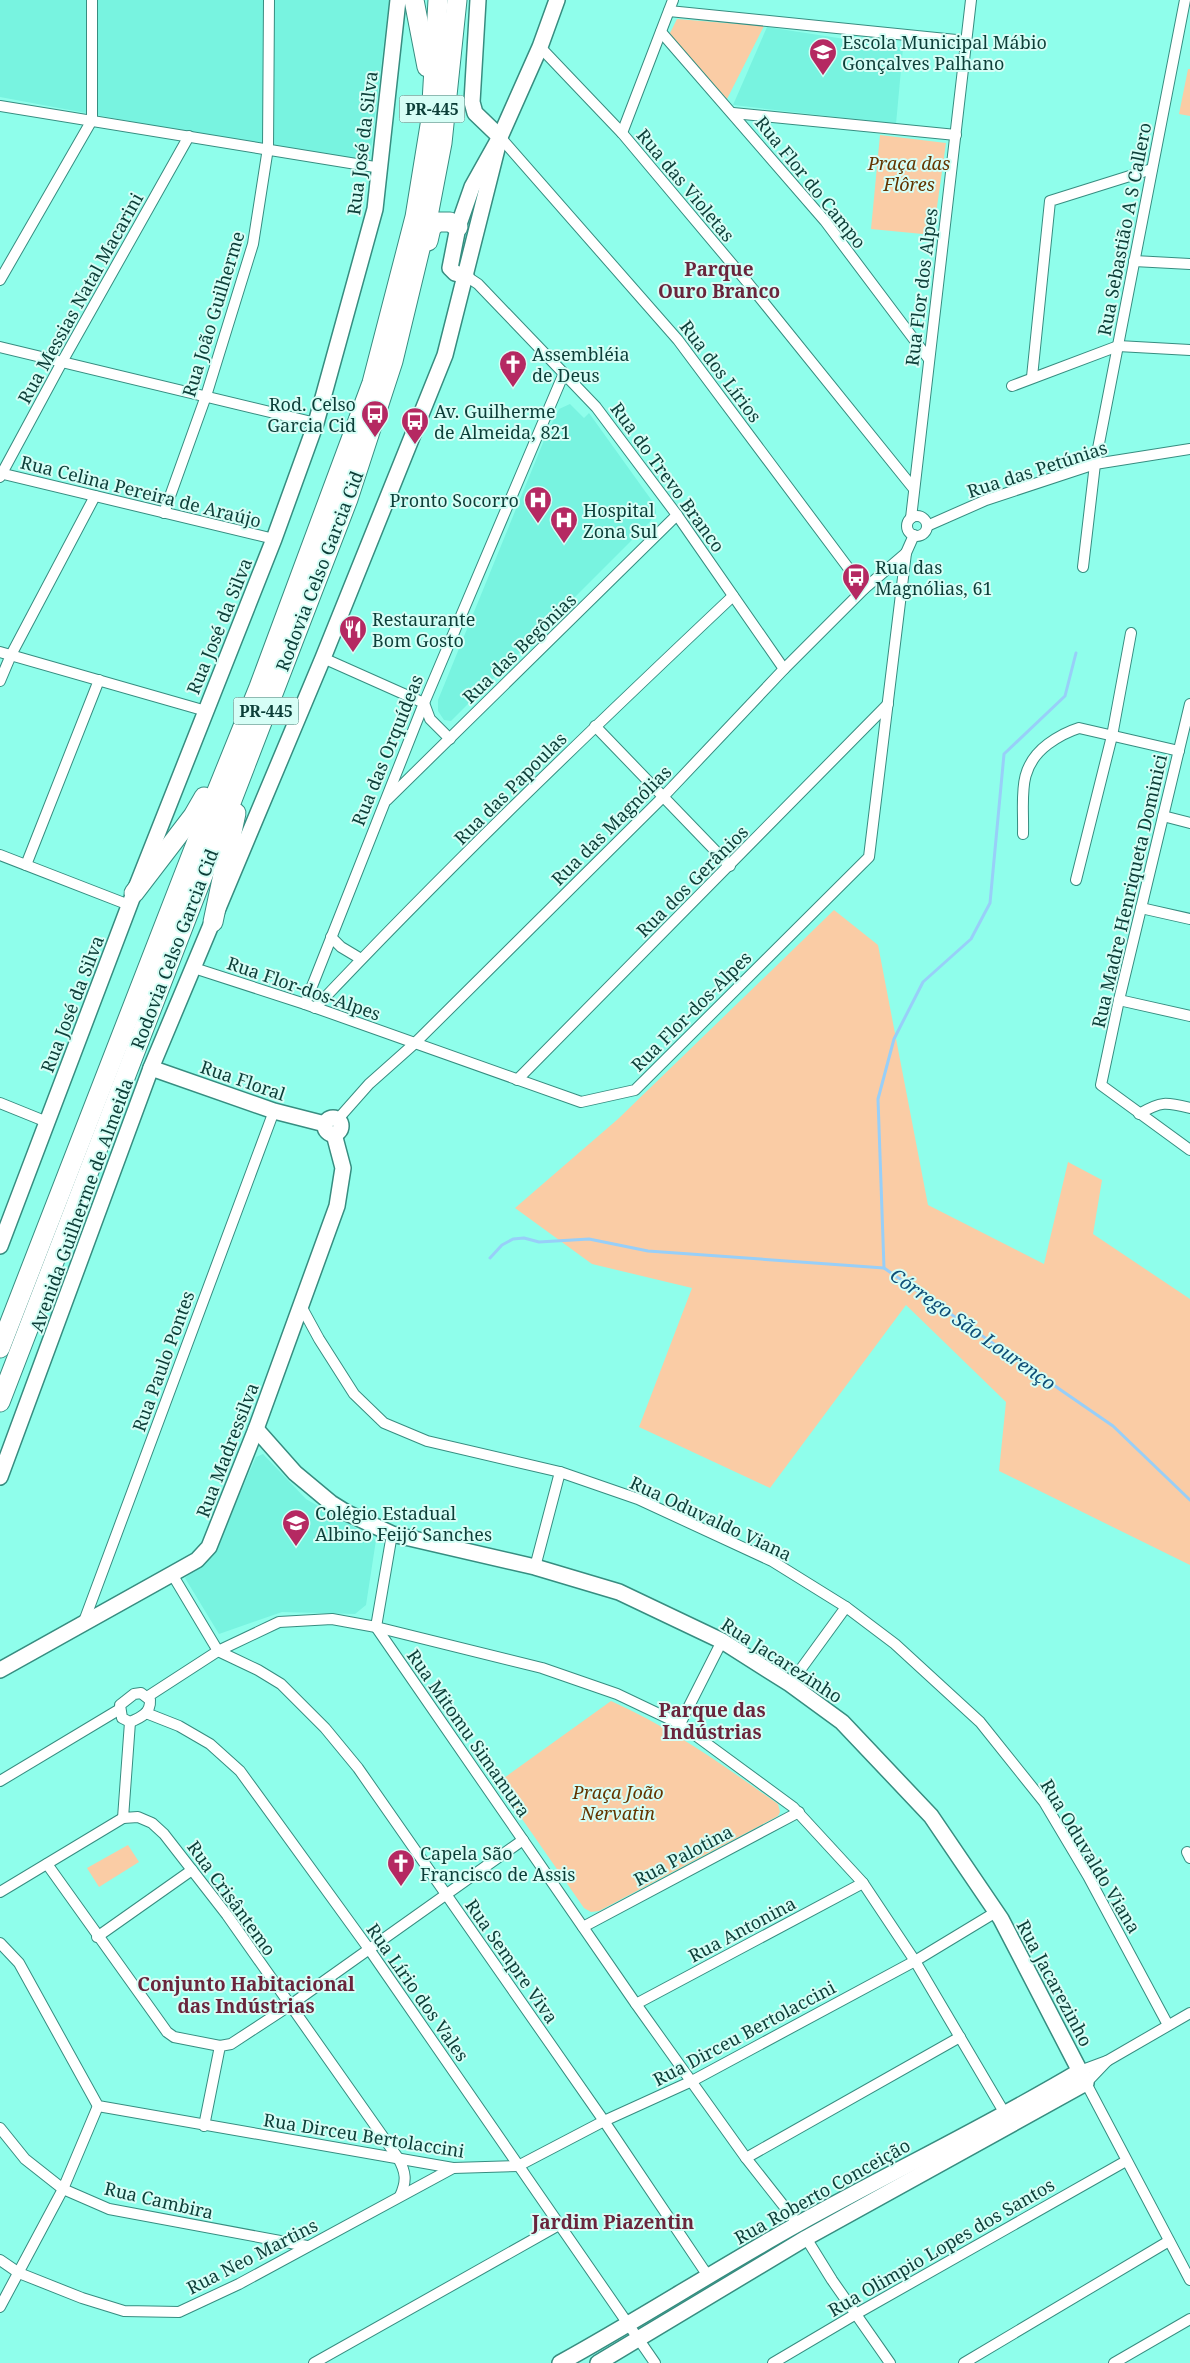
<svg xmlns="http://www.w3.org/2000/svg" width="1190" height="2363" font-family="'Noto Serif',serif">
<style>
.built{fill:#78f3e0}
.green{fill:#facca5}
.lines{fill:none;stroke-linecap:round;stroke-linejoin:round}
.stream{stroke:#98cff8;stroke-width:3}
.street-casing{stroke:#378d80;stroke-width:12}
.secondary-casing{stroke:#378d80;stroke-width:18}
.highway-casing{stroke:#378d80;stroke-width:21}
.street{stroke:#fff;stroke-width:10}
.secondary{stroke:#fff;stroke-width:15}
.highway{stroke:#fff;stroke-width:19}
.labels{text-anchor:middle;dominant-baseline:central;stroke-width:4;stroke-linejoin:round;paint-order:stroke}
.shield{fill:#d6fef6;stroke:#497871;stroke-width:1}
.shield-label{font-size:16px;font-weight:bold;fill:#0c3e38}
.poi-label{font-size:18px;fill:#0c3e38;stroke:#d6fef6;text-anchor:start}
.street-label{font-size:18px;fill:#0c3e38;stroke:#d6fef6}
.park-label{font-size:18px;font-style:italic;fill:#633500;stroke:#d6fef6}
.neighbourhood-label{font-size:19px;font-weight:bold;fill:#69253c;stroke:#d6fef6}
.water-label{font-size:19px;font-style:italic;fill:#0f4f77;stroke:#d6fef6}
</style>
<rect width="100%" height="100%" fill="#8ffeeb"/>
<g class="built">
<polygon points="0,0 389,0 369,166 0,97"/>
<polygon points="767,27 903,48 896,124 733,105"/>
<polygon points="570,404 584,418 589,413 655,505 656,513 649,523 451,721 444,720 438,711 438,700 547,433 559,409"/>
<polygon points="263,1454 306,1499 376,1540 366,1605 355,1614 282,1612 219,1634 185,1578 213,1554 256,1457"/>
</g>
<g class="green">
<polygon points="677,19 764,26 727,99 669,35"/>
<polygon points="1188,69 1190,69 1190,116 1179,114"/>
<polygon points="880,135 946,143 933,235 871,229"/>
<polygon points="834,910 878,945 928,1205 1044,1264 1068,1162 1102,1180 1093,1234 1190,1299 1190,1565 999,1471 1006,1402 906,1305 770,1488 639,1427 692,1288 592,1264 515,1208 618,1119"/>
<path d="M611,1701C675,1730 721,1764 778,1804L780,1812L778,1816L599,1911L591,1912L584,1908L497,1783Z"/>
<polygon points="128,1845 139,1862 99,1887 87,1868"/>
</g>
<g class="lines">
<g class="stream">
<polyline points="1076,653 1065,696 1004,754 990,903 971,939 923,982 894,1039 878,1099 884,1268 1113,1426 1190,1500"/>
<polyline points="490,1258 502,1245 513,1239 524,1238 539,1242 589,1239 648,1251 884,1268"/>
</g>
<g class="street-casing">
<g id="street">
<polyline points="669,11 966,41"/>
<polyline points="661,32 825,221 928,358"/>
<polyline points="540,47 622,133 748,283 914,489"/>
<polyline points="0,106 381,168"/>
<polyline points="733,113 956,135"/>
<polyline points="622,133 673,0"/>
<polyline points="500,137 678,340 864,589"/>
<polyline points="1134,261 1190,264"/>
<polyline points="466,276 478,284 596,407 677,515 784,669"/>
<polyline points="0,280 92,120 92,0"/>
<polyline points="0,347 316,423"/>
<polyline points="1032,377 1050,201 1152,169"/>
<polyline points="1012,386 1118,346 1190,350"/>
<polyline points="0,473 274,539"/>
<polyline points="0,477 62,362 189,136"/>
<polyline points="164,513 206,396 253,244 268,148 269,0"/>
<circle cx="917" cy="526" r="10"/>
<polyline points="911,518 971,0"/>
<polyline points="927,526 986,500 1095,464 1190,449"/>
<polyline points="1083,567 1095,464 1185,0"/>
<polyline points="0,652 206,711"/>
<polyline points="323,658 424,703 430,719 450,739"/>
<polyline points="0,681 11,655 95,496"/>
<polyline points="1190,704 1119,1000 1101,1085 1190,1150"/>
<polyline points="595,726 730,866"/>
<polyline points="387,800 677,515"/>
<polyline points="1163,816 1190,823"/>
<path d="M1023,834C1024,797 1016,768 1048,744C1059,736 1066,732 1079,728L1179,751"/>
<polyline points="0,855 129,905"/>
<polyline points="26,865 99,680"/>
<polyline points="1076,880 1112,736 1131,633"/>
<polyline points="1141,908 1190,919"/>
<polyline points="331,937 341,947 361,959"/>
<polyline points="194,968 305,1004 581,1102 635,1090 869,857 906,553 914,535"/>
<polyline points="1119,1000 1190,1016"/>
<polyline points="305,1004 424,703 564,373"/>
<path d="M315,1008C449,866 591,730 733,596"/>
<polyline points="517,1080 888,704"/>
<polyline points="0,1103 47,1122"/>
<path d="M1139,1114C1161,1101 1166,1102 1190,1108"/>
<polyline points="338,1119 369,1084 414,1044 663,797 784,669 864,589 906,553"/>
<polyline points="301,1306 319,1339 354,1394 384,1423 427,1441 560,1472 638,1499 772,1561 846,1607 895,1644 980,1722 1044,1802 1088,1876 1168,2025"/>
<polyline points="392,1534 376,1627 636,2004 746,2158 798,2224 802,2224"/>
<polyline points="535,1567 560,1472"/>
<polyline points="172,1574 218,1651 258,1670 281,1684 325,1728 358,1768 604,2121 708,2276"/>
<polyline points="83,1624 274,1111"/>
<polyline points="790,1684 846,1607"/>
<path d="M141,1693L150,1700C151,1713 140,1718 130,1722L122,1718L120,1705L134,1694Z"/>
<polyline points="147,1697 218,1651 279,1622 332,1619 376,1627 542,1668 617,1694 680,1724 793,1807 863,1883 915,1961 1004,2112"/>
<polyline points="146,1713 179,1726 210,1744 240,1771 369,1949 655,2363"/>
<path d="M130,1722L123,1818L138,1817L152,1823L164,1834L227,1915L398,2158C406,2172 407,2181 400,2196"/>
<polyline points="680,1724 722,1641"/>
<polyline points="0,1781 120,1709"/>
<polyline points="1187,1852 1190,1858"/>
<polyline points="47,1864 167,2032 174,2037 220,2046"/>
<polyline points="0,1892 123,1818"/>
<polyline points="583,1927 799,1812"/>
<polyline points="97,1937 192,1870"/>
<polyline points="0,1943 19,1963 98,2106 453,2168 518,2166 604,2121 692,2081 915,1961 996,1912"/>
<polyline points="636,2004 863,1883"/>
<polyline points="1107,2061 1086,2083 1190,2280"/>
<polyline points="1080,2071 1107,2061 1190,2013"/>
<polyline points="204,2126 220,2046 231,2044 289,2006 523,1840"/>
<polyline points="0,2128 25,2159 63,2189 109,2209 307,2246"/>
<polyline points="746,2158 960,2037"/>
<polyline points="806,2238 832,2280 890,2363"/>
<polyline points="0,2260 19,2273 82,2298 124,2311 179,2312 239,2284 453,2168"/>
<polyline points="0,2307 63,2189 98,2106"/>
<polyline points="314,2363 559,2225"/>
<polyline points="773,2363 856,2314 1126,2161"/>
<polyline points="964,2363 1169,2241"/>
<polyline points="1114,2363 1190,2319"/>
</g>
</g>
<g class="secondary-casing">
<g id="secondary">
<polyline points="478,0 472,102 475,113 500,137"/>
<polyline points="466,276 455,273 450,268 458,227 472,187 500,137 540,47 557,0"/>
<polyline points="151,1068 274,1111 325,1124"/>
<circle cx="333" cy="1126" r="8"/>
<polyline points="0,1246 134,893 274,539 316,423 375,209 398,0"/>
<polyline points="256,1429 295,1473 331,1503 347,1513 392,1534 535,1567 619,1592 722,1641 790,1684 842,1722 931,1816 1001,1919 1086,2083 806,2238 598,2363"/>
<polyline points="0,1477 151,1068 323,658 445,355 500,137"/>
<polyline points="0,1670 172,1574 197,1560 209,1547 256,1429 337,1206 343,1168 334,1134"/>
<path d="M560,2363C640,2319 717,2269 798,2224C891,2172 988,2126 1080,2071"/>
</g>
</g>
<g class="highway-casing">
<g id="highway">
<polyline points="414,0 427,67"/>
<polyline points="428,241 431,228 437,222 450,222 458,227"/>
<polyline points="134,893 193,816 204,797"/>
<polyline points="213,922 236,813"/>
<polyline points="0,1348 204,823 259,687 372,383 415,217 431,119 438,0"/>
<polyline points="0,1402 348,499 393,361 428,216 442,143 457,0"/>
</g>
</g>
<use href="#street" class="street"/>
<use href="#secondary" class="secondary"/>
<use href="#highway" class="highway"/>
</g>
<defs>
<g id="school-pin" transform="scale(1.4375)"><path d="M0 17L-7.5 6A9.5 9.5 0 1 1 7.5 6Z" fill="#b52962" stroke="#d6fef6"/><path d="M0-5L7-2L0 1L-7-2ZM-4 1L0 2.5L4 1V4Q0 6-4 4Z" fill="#fff"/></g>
<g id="church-pin" transform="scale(1.4375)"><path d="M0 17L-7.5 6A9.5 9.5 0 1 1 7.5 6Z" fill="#b52962" stroke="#d6fef6"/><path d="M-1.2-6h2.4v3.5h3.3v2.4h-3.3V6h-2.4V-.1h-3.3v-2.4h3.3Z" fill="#fff"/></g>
<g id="bus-pin" transform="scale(1.4375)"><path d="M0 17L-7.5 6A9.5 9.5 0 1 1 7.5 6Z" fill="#b52962" stroke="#d6fef6"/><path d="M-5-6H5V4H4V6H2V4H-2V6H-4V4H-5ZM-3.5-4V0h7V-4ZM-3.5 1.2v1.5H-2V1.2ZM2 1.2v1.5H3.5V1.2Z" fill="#fff"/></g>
<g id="hospital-pin" transform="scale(1.4375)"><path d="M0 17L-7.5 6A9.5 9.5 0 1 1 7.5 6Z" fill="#b52962" stroke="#d6fef6"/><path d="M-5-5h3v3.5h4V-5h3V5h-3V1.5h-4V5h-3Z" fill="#fff"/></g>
<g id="restaurant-pin" transform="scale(1.4375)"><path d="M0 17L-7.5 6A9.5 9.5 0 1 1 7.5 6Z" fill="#b52962" stroke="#d6fef6"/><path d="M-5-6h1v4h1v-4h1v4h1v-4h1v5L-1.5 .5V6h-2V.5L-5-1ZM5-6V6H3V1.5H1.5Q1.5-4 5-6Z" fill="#fff"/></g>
</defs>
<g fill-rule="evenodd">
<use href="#school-pin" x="823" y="52"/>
<use href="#church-pin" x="513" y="364"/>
<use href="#bus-pin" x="375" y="414"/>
<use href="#bus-pin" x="415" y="421"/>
<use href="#hospital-pin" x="538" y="500"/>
<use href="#hospital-pin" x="564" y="520"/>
<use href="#bus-pin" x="856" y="577"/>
<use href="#restaurant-pin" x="353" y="629"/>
<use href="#school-pin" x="296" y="1523"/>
<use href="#church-pin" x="401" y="1863"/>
</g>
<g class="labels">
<g class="shield">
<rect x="399.5" y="95.5" width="65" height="27" rx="4"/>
<rect x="233.5" y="697.5" width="65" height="27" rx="4"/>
</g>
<g class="shield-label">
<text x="432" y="109">PR-445</text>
<text x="266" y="711">PR-445</text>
</g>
<g class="poi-label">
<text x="842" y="42">Escola Municipal Mábio<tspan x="842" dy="21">Gonçalves Palhano</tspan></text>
<text x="532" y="354">Assembléia<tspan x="532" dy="21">de Deus</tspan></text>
<text x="356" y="404" text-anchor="end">Rod. Celso<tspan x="356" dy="21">Garcia Cid</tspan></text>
<text x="434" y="411">Av. Guilherme<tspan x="434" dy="21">de Almeida, 821</tspan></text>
<text x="519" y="500" text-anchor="end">Pronto Socorro</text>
<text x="583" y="510">Hospital<tspan x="583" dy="21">Zona Sul</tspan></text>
<text x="875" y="567">Rua das<tspan x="875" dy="21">Magnólias, 61</tspan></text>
<text x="372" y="619">Restaurante<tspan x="372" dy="21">Bom Gosto</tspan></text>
<text x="315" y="1513">Colégio Estadual<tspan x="315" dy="21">Albino Feijó Sanches</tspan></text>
<text x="420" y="1853">Capela São<tspan x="420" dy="21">Francisco de Assis</tspan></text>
</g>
<g class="street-label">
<text transform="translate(362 143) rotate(-83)">Rua José da Silva</text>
<text transform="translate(811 182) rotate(51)">Rua Flor do Campo</text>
<text transform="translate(686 185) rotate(50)">Rua das Violetas</text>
<text transform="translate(1124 229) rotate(-79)">Rua Sebastião A S Callero</text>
<text transform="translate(921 287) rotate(-83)">Rua Flor dos Alpes</text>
<text transform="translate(80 298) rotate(-61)">Rua Messias Natal Macarini</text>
<text transform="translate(213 314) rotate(-73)">Rua João Guilherme</text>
<text transform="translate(721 371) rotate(53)">Rua dos Lírios</text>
<text transform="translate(1037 469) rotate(-18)">Rua das Petúnias</text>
<text transform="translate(668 477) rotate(54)">Rua do Trevo Branco</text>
<text transform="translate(141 491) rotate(14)">Rua Celina Pereira de Araújo</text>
<text transform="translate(319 571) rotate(-69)">Rodovia Celso Garcia Cid</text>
<text transform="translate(219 626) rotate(-68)">Rua José da Silva</text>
<text transform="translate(519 648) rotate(-44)">Rua das Begônias</text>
<text transform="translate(387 750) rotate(-68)">Rua das Orquídeas</text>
<text transform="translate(510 788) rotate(-45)">Rua das Papoulas</text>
<text transform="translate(611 825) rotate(-45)">Rua das Magnólias</text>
<text transform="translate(692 881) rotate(-45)">Rua dos Gerânios</text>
<text transform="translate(1129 891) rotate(-77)">Rua Madre Henriqueta Dominici</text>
<text transform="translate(174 949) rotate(-69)">Rodovia Celso Garcia Cid</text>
<text transform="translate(304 988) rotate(19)">Rua Flor-dos-Alpes</text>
<text transform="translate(72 1004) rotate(-69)">Rua José da Silva</text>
<text transform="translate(691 1011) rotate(-45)">Rua Flor-dos-Alpes</text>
<text transform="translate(243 1080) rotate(19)">Rua Floral</text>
<text transform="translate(81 1205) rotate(-70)">Avenida Guilherme de Almeida</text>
<text transform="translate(163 1361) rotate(-70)">Rua Paulo Pontes</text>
<text transform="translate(227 1450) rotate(-69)">Rua Madressilva</text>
<text transform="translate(711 1518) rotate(25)">Rua Oduvaldo Viana</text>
<text transform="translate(782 1660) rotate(33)">Rua Jacarezinho</text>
<text transform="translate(469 1733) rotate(55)">Rua Mitomu Simamura</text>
<text transform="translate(683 1855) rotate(-28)">Rua Palotina</text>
<text transform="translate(1091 1856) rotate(59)">Rua Oduvaldo Viana</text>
<text transform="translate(232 1898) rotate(54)">Rua Crisântemo</text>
<text transform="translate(742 1929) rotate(-28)">Rua Antonina</text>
<text transform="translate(512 1961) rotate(55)">Rua Sempre Viva</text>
<text transform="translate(1055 1983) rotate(62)">Rua Jacarezinho</text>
<text transform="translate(418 1992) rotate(55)">Rua Lírio dos Vales</text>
<text transform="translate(744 2033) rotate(-28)">Rua Dirceu Bertolaccini</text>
<text transform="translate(364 2135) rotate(9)">Rua Dirceu Bertolaccini</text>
<text transform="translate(822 2191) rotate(-29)">Rua Roberto Conceição</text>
<text transform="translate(159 2200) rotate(13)">Rua Cambira</text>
<text transform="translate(941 2247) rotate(-30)">Rua Olimpio Lopes dos Santos</text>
<text transform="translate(252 2256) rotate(-27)">Rua Neo Martins</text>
</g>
<g class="park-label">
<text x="909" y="163">Praça das<tspan x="909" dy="21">Flôres</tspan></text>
<text x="618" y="1792">Praça João<tspan x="618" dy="21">Nervatin</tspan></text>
</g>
<g class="neighbourhood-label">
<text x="719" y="269">Parque<tspan x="719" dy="22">Ouro Branco</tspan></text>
<text x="712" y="1710">Parque das<tspan x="712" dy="22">Indústrias</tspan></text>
<text x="246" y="1984">Conjunto Habitacional<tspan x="246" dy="22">das Indústrias</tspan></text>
<text x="613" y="2222">Jardim Piazentin</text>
</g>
<g class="water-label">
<text transform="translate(973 1329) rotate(35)">Córrego São Lourenço</text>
</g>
</g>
</svg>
